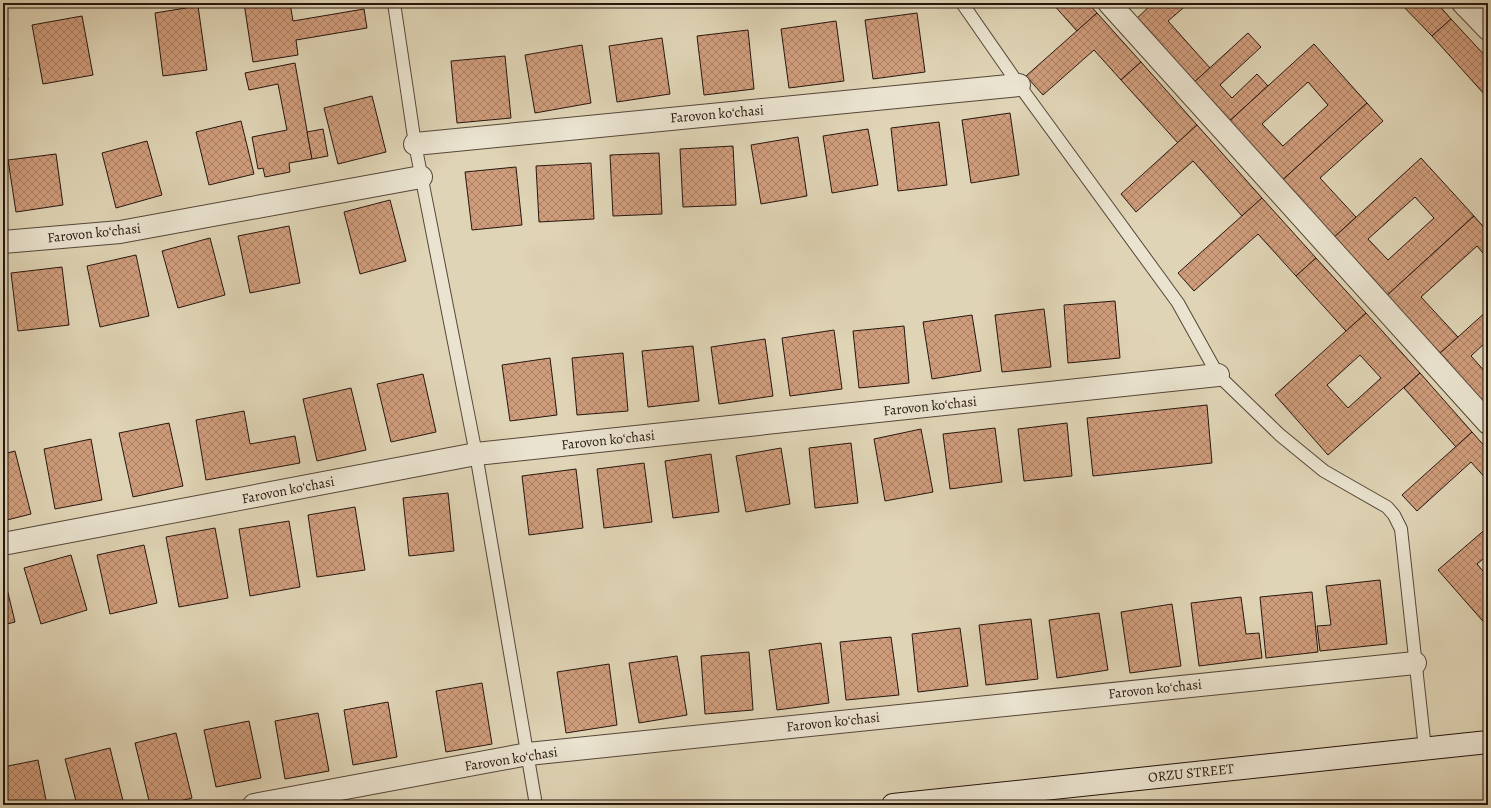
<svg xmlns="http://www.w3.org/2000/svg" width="1491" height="808" font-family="Alegreya,serif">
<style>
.building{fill:url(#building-cross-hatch);stroke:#27160e;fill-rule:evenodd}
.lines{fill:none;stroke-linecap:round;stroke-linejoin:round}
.lane-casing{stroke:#554638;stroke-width:14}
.street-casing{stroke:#554638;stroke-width:24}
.secondary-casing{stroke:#27160e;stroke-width:24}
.lane{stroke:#eae3cf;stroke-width:12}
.street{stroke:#eae3cf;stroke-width:22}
.secondary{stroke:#eae3cf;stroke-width:22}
.labels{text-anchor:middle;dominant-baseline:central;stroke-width:3;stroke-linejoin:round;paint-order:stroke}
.street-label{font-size:14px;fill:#27160e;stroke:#eae3cf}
</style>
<defs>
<pattern id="building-cross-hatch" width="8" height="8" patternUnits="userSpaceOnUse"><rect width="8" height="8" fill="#d09d7c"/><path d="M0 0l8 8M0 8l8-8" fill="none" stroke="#a97f64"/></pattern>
</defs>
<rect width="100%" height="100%" fill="#dfd4b5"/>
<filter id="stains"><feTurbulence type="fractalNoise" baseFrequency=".005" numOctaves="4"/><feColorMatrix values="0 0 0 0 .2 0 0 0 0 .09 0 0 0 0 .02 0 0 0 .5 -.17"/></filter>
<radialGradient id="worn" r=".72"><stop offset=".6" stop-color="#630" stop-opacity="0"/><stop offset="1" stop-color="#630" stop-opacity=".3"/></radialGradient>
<g class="building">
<polygon points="244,3 290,3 293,21 364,9 367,28 296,40 298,55 253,62"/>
<polygon points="1052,3 1088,3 1097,13 1077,31"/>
<polygon points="1153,3 1189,3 1168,21 1210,68 1190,86 1132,23"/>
<polygon points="1400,3 1437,3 1451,19 1432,36"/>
<polygon points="198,6 207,70 163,76 155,13"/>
<polygon points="917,13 925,72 873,79 865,20"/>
<polygon points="1097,13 1141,62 1121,80 1094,50 1043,95 1026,76"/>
<polygon points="82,16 93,75 43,84 32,25"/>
<polygon points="1451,19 1488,59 1488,93 1485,95 1432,36"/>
<polygon points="836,21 844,81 789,88 781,29"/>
<polygon points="748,30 754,89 704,95 697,36"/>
<polygon points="1248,33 1261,47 1220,85 1232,98 1257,74 1268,86 1225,125 1190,86"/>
<polygon points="662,38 670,94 617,102 609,46"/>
<path d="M1314,44L1367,103L1278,184L1225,125ZM1308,82L1328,105L1283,146L1262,124Z"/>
<polygon points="582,45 591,103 535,113 525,55"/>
<polygon points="505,56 511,118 457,123 451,61"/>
<polygon points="3,58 8,80 3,81"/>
<polygon points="1141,62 1197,125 1178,143 1121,80"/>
<polygon points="295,63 312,159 289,163 290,172 265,177 263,168 258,169 252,137 287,130 278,84 249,90 245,73"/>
<polygon points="372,96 386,152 338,164 324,108"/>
<polygon points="1367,103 1383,121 1320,178 1356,217 1330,241 1278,184"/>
<polygon points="1010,113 1019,175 971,183 962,120"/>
<polygon points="241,121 254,174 209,185 196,132"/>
<polygon points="939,122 947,185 898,191 891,128"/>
<polygon points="1197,125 1262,198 1242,216 1193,161 1136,212 1121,194"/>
<polygon points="323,129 328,156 312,159 307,132"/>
<polygon points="868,129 878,185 832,193 823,136"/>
<polygon points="798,137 807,196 761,204 751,145"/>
<polygon points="147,141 162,195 116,208 102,153"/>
<polygon points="733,146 736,205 683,207 680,149"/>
<polygon points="659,153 662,214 613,216 610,155"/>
<polygon points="56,154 63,205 16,212 8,160"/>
<path d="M1421,158L1474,216L1383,299L1330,241ZM1415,197L1434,218L1388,260L1368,239Z"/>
<polygon points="591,163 594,219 539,222 536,166"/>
<polygon points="516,167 522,225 472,230 465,172"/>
<polygon points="1262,198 1316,258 1296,276 1258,234 1194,291 1178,273"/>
<polygon points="390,200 406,261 360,274 344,212"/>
<polygon points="1474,216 1488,232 1488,259 1477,246 1421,297 1458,337 1436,357 1383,299"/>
<polygon points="289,226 300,283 250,293 238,236"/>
<polygon points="210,238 225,295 178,308 162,251"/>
<polygon points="136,255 149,316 100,327 87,266"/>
<polygon points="1316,258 1366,313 1346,331 1296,276"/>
<polygon points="62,267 69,325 18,331 11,273"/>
<polygon points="1115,301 1120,358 1068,363 1064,305"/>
<polygon points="1044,309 1051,367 1002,372 995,315"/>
<polygon points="1488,310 1488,340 1471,356 1488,375 1488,410 1438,355"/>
<path d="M1366,313L1420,373L1328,455L1275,395ZM1360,355L1381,378L1348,408L1327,385Z"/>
<polygon points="972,315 981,371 932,379 923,322"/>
<polygon points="904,326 909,383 859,388 853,331"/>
<polygon points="834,330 842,389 790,396 782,338"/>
<polygon points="765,339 773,396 719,404 711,347"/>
<polygon points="693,346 699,401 648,407 642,351"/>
<polygon points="623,353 628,411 577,415 572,358"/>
<polygon points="550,358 557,415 510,421 502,365"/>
<polygon points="1420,373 1472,432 1456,447 1404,388"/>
<polygon points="423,374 436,432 391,442 377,384"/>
<polygon points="351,388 366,450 317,461 303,399"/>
<polygon points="1207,405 1212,463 1093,476 1087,418"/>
<polygon points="244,411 250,444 295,436 300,463 206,480 196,420"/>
<polygon points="169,423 183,486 133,497 119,433"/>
<polygon points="1067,423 1072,476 1024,481 1018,429"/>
<polygon points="995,428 1002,482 950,489 943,434"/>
<polygon points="921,429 933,492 885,501 874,439"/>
<polygon points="1472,432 1488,450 1488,481 1471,462 1417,511 1402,495"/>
<polygon points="91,439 102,500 55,509 44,449"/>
<polygon points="851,443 858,503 815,508 809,448"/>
<polygon points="781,448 790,504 746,512 736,456"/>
<polygon points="15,451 31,514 3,521 3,454"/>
<polygon points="711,454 719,512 673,518 665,461"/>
<polygon points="644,463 652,522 604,528 597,469"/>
<polygon points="576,469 583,528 529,535 522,476"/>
<polygon points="448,493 454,551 409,556 403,498"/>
<polygon points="355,507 365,570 317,577 308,515"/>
<polygon points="289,521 300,587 250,596 239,529"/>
<polygon points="1488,527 1488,555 1477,564 1488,577 1488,627 1438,570"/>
<polygon points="215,528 228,598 179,607 166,537"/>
<polygon points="144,545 157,603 110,614 97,555"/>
<polygon points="71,555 87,610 41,624 24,568"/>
<polygon points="3,572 15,622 3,625"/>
<polygon points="1380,580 1387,644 1320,651 1317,626 1331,625 1326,586"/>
<polygon points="1312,592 1318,652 1266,658 1260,597"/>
<polygon points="1241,597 1246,634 1259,633 1262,658 1199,666 1191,603"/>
<polygon points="1172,604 1181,666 1130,673 1121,612"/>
<polygon points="1099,613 1108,670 1057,678 1049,620"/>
<polygon points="1031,619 1038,679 986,685 979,625"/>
<polygon points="960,628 968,686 918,692 912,634"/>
<polygon points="891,637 899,695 846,700 840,642"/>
<polygon points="821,643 829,703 777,710 769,650"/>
<polygon points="749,652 753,710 705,714 701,656"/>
<polygon points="677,656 687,715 639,723 629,663"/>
<polygon points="609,664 617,725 566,733 557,672"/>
<polygon points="482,683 492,744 446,752 436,691"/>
<polygon points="388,702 397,757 353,765 344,710"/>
<polygon points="318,713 329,771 285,779 275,721"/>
<polygon points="249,721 261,778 216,787 204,730"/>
<polygon points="176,733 192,798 164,805 150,805 135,743"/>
<polygon points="110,748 124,805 77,805 65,759"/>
<polygon points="38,760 47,805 3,805 3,767"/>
</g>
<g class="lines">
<g class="lane-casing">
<g id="lane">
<polyline points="394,3 415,144 476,454 536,805"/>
<polyline points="962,3 1019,85 1178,303 1218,375 1280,435 1324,471 1387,507 1394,515 1401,529 1425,749"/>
</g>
</g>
<g class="street-casing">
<g id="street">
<polyline points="1109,3 1488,423"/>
<polyline points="1463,3 1488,29"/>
<polyline points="415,144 1019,85"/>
<polyline points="3,242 120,232 421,177"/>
<polyline points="3,544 476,454 1218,375"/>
<polyline points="254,805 528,754 1415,663"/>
</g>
</g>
<g class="secondary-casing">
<polyline id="secondary" points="893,805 1488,742"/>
</g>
<use href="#lane" class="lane"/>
<use href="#street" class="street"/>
<use href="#secondary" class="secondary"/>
</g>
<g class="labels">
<g class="street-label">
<text transform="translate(717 114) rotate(-5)">Farovon koʻchasi</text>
<text transform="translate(94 233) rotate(-6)">Farovon koʻchasi</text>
<text transform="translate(930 406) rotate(-6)">Farovon koʻchasi</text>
<text transform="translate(608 440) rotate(-6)">Farovon koʻchasi</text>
<text transform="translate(288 490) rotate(-11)">Farovon koʻchasi</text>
<text transform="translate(1155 689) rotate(-6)">Farovon koʻchasi</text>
<text transform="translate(833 722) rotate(-6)">Farovon koʻchasi</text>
<text transform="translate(511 759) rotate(-9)">Farovon koʻchasi</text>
<text transform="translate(1191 773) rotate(-6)">ORZU STREET</text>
</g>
</g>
<rect width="1491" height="808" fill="none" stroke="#dfd4b5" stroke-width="16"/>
<rect x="4" y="4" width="1483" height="800" fill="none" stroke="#27160e" stroke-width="2"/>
<rect x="8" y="8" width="1475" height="792" fill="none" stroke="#27160e"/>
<rect width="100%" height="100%" filter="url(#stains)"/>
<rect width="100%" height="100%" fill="url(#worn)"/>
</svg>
